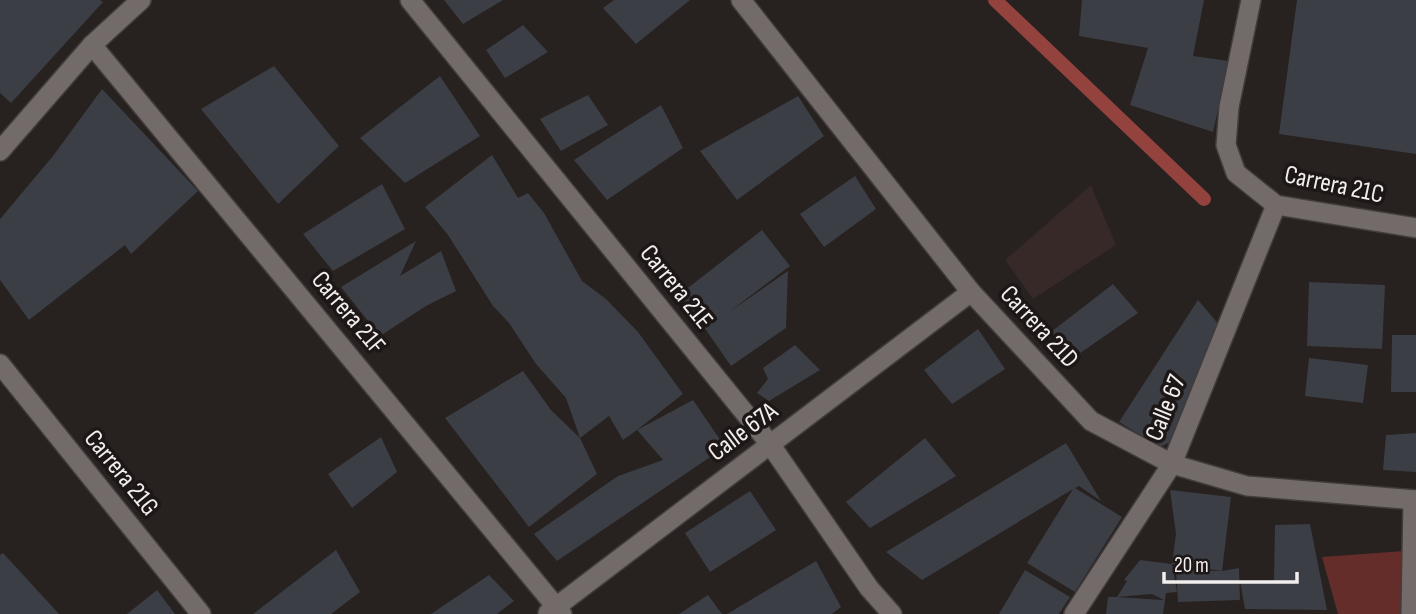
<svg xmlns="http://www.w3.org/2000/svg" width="1416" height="614" font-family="'Sofia Sans Condensed',sans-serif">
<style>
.built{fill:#362928}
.green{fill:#652d2a}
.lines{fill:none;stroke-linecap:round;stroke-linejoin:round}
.stream{stroke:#93423e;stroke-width:14}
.building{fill:#3b3e44}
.minor-casing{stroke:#423c3c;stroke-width:22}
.minor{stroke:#736b6a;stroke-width:19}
.labels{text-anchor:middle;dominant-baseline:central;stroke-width:7;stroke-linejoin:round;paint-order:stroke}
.street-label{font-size:26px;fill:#f3eeee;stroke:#1d1717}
</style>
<rect width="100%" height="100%" fill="#272120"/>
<polygon class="built" points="1091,185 1116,245 1033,299 1005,260"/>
<polygon class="green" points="1404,551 1403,614 1338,614 1322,557"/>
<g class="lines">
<polyline class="stream" points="995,0 1204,199"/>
</g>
<g class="building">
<polygon points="0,0 100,0 103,2 11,103 0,93"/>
<polygon points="444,0 503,0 463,24"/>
<polygon points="614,0 690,0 636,44 603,8"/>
<polygon points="1082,0 1204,0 1193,56 1229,61 1213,132 1130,105 1148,48 1079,36"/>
<polygon points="1297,0 1416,0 1416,154 1279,134"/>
<polygon points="523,25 548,52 505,78 486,50"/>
<polygon points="274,66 339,146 278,204 201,109"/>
<polygon points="440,76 480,136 405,183 360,138"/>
<polygon points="102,89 198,191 131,254 125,245 29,320 0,280 0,219 53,156"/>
<polygon points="588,95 608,125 561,151 540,119"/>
<polygon points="798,96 824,136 737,200 700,151"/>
<polygon points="661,105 683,148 607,200 574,160"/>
<polygon points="492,155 518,198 528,193 544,213 582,281 606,299 638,332 683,394 637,430 693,400 725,447 557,561 534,534 618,476 663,460 637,430 623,440 609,416 580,438 566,398 536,364 509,323 493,306 448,235 425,207"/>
<polygon points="855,176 876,209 824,247 800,214"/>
<polygon points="382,184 405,229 333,271 303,234"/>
<polygon points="762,230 790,266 729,312 788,271 786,328 731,366 706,330 679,295"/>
<polygon points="416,241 400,276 441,251 456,291 426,306 380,336 341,287"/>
<polygon points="1309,282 1385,285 1382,349 1307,346"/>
<polygon points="1113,284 1138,313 1073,358 1051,332"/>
<polygon points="1198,300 1220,326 1178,438 1160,447 1119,422"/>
<polygon points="978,329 1005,369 952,404 924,370"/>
<polygon points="1392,335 1416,335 1416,392 1391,392"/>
<polygon points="795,345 820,370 769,401 757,393 768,379 763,368"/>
<polygon points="1309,358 1368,365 1363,403 1305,396"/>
<polygon points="523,371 551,410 580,438 597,474 529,527 445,418"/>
<polygon points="1416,433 1416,472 1383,470 1386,435"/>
<polygon points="381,437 397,472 352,508 328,474"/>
<polygon points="925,438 956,476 870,528 846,502"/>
<polygon points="1066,443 1101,501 1079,486 1075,488 1122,517 1075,592 1027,563 1073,489 922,580 886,552"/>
<polygon points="1170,490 1231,497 1222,571 1172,564 1176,534"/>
<polygon points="750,491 776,530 710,572 685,533"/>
<polygon points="1310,524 1327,610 1245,609 1240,581 1274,582 1275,525"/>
<polygon points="336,550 360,592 331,614 253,614"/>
<polygon points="3,553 59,614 0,614 0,555"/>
<polygon points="1140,560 1172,564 1177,592 1166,593 1163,614 1106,614 1108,597 1116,597 1164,600 1152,594 1117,597 1127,581 1124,580"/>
<polygon points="816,561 841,607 832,614 727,614"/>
<polygon points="1239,568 1240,600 1178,602 1176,570 1222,571"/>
<polygon points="1025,570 1070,597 1059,614 999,614"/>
<polygon points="489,575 514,601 497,614 431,614"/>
<polygon points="157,590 175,614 127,614"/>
<polygon points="708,595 722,614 679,614"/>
</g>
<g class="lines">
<g class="minor-casing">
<g id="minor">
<polyline points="410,0 770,444 869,588 892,614"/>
<polyline points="741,0 971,292 1091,421 1172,464 1247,486 1416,500"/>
<polyline points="1251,0 1229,107 1226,145 1236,173 1276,205 1416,228"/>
<polyline points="92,45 562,614"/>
<polyline points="0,151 92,45 141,0"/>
<polyline points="0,364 201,614"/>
<polyline points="548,613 971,292"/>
<polyline points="1074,614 1172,464 1276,205"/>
<polyline points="1411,614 1413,500"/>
</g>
</g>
<use href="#minor" class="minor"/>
</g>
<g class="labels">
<g class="street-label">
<text transform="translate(1334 185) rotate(12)">Carrera 21C</text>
<text transform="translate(676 287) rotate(51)">Carrera 21E</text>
<text transform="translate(348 313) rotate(50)">Carrera 21F</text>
<text transform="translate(1039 327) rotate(47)">Carrera 21D</text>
<text transform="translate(1166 408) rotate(-68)">Calle 67</text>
<text transform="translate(743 432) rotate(-37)">Calle 67A</text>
<text transform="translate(121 473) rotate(51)">Carrera 21G</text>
</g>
</g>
<path d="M1164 572v10h133v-10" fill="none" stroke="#f3eeee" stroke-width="3.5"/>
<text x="1174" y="572" font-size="21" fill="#f3eeee" stroke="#1d1717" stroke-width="5" paint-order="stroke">20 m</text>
</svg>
